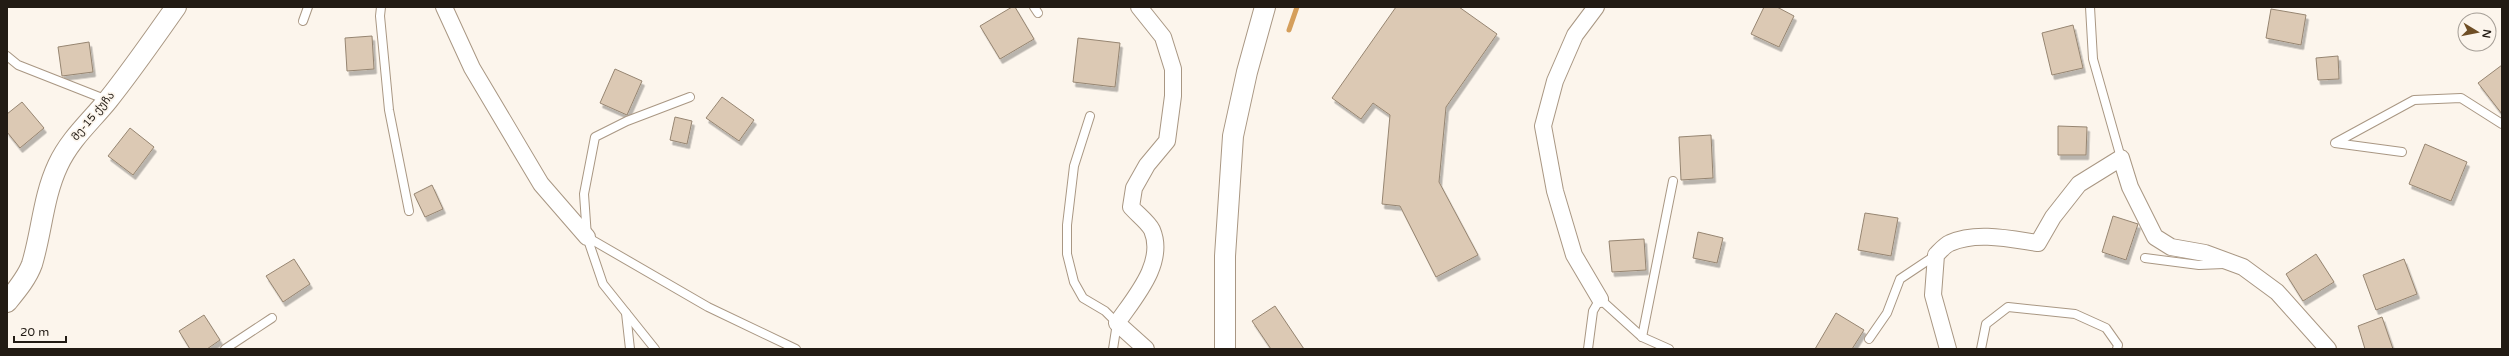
<svg xmlns="http://www.w3.org/2000/svg" width="2509" height="356" font-family="'Varela Round','Noto Sans Georgian',sans-serif">
<style>
.lines{fill:none;stroke-linecap:round;stroke-linejoin:round}
.stream{stroke:#d59f5c;stroke-width:5}
.building{fill:#dcc9b4;stroke:#968571;filter:url(#shadow)}
.service-casing{stroke:#a99783;stroke-width:10}
.minor-casing{stroke:#a99783;stroke-width:18}
.tertiary-casing{stroke:#a99783;stroke-width:22}
.service{stroke:#fff;stroke-width:8}
.minor{stroke:#fff;stroke-width:16}
.tertiary{stroke:#fff;stroke-width:20}
.labels{text-anchor:middle;dominant-baseline:central;stroke-width:3.5;stroke-linejoin:round;paint-order:stroke}
.street-label{font-size:11px;fill:#221b14;stroke:#fcf5ec}
</style>
<defs>
<filter id="shadow"><feDropShadow dx="2.5" dy="4.5" stdDeviation="0" flood-color="#0004"/></filter>
</defs>
<rect width="100%" height="100%" fill="#fcf5ec"/>
<g class="lines">
<polyline class="stream" points="1289,30 1297,7"/>
</g>
<g class="building">
<polygon points="1012,7 1015,7 1034,39 1000,59 980,26"/>
<polygon points="1396,7 1459,7 1497,34 1446,107 1439,182 1478,255 1436,277 1400,206 1382,204 1390,115 1373,103 1361,119 1332,98"/>
<polygon points="1764,7 1777,7 1794,16 1779,47 1751,34"/>
<polygon points="2271,9 2306,15 2301,45 2266,38"/>
<polygon points="2073,25 2083,68 2052,75 2042,33"/>
<polygon points="372,36 374,69 347,71 345,38"/>
<polygon points="1078,38 1120,43 1115,87 1073,82"/>
<polygon points="89,42 93,72 62,76 58,47"/>
<polygon points="2338,56 2339,79 2318,80 2316,58"/>
<polygon points="2502,65 2502,114 2478,83"/>
<polygon points="615,69 642,81 627,115 600,103"/>
<polygon points="722,97 754,120 739,141 706,118"/>
<polygon points="22,102 44,128 20,148 7,132 7,114"/>
<polygon points="675,117 692,121 687,144 670,140"/>
<polygon points="2058,126 2087,127 2086,155 2058,155"/>
<polygon points="130,128 154,147 133,175 108,156"/>
<polygon points="1711,135 1713,178 1681,180 1679,137"/>
<polygon points="2425,144 2467,162 2451,201 2409,184"/>
<polygon points="432,185 443,209 425,217 414,194"/>
<polygon points="1865,213 1898,218 1891,256 1858,250"/>
<polygon points="2113,216 2138,224 2126,260 2102,252"/>
<polygon points="1698,232 1723,238 1717,263 1693,258"/>
<polygon points="1644,239 1646,270 1612,272 1609,241"/>
<polygon points="2316,254 2334,282 2303,301 2286,274"/>
<polygon points="294,259 310,284 283,302 266,276"/>
<polygon points="2404,259 2417,294 2376,310 2363,275"/>
<polygon points="1275,306 1304,349 1271,349 1252,321"/>
<polygon points="1836,313 1864,330 1852,349 1815,349"/>
<polygon points="204,315 220,340 207,349 190,349 179,331"/>
<polygon points="2382,317 2393,349 2365,349 2358,326"/>
</g>
<g class="lines">
<g class="service-casing">
<g id="service">
<polyline points="381,7 380,16 389,110 409,211"/>
<polyline points="1034,7 1038,13"/>
<polyline points="2090,7 2093,59 2121,158"/>
<polyline points="303,21 308,7"/>
<polyline points="7,56 18,65 107,100"/>
<polyline points="690,97 627,121 595,137 584,194 587,237 708,307 796,349"/>
<polyline points="1090,116 1074,166 1067,225 1067,254 1074,282 1083,298 1105,311 1117,323 1113,349"/>
<polyline points="2402,152 2335,143 2414,100 2461,98 2502,124"/>
<polyline points="587,237 603,284 655,349"/>
<polyline points="2145,258 2199,265 2224,264"/>
<polyline points="626,313 630,349"/>
<polyline points="1642,337 1673,181"/>
<polyline points="1869,339 1887,313 1900,279 1936,255"/>
<polyline points="225,349 272,318"/>
<polyline points="1588,349 1593,311 1600,299 1642,337 1669,349"/>
<polyline points="1981,349 1986,324 2008,307 2075,314 2106,328 2118,345 2117,349"/>
</g>
</g>
<g class="minor-casing">
<g id="minor">
<polyline points="444,7 472,68 541,184 587,237"/>
<path d="M1139,7L1163,37L1173,69V96L1167,141L1147,165L1134,188L1131,207C1137,214 1148,222 1152,230C1166,263 1134,298 1117,323L1146,349"/>
<polyline points="1596,7 1575,35 1555,81 1543,126 1555,191 1574,255 1600,299"/>
<path d="M1948,349L1933,295L1936,255C1940,251 1945,245 1950,243C1976,231 2011,239 2038,243L2053,217L2079,184L2121,158L2130,187L2155,237L2171,247L2205,253L2243,267L2277,292L2328,349"/>
</g>
</g>
<g class="tertiary-casing">
<g id="tertiary">
<path d="M7,302C16,291 27,278 32,264C42,231 43,197 58,165C70,139 91,121 108,100C132,70 154,38 176,7"/>
<polyline points="1225,349 1225,256 1233,136 1247,72 1265,7"/>
</g>
</g>
<use href="#service" class="service"/>
<use href="#minor" class="minor"/>
<use href="#tertiary" class="tertiary"/>
</g>
<g class="labels">
<g class="street-label">
<text transform="translate(93 116) rotate(-50)">მე-15 ქუჩა</text>
</g>
</g>
<rect width="2509" height="356" fill="none" stroke="#221b14" stroke-width="16"/>
<g transform="translate(2477 32) rotate(100)"><circle r="19" fill="#fcf5ec" stroke="#a59e96"/>
<path d="M0-3L7 15L0 10L-7 15Z" fill="#6f4e25"/>
<text y="-6" font-size="11" font-weight="bold" text-anchor="middle" fill="#221b14">N</text>
</g>
<path d="M14 336v6h52v-6" fill="none" stroke="#221b14" stroke-width="2"/>
<text x="20" y="336" font-size="12" fill="#221b14" stroke="#fcf5ec" stroke-width="3" paint-order="stroke">20 m</text>
</svg>
